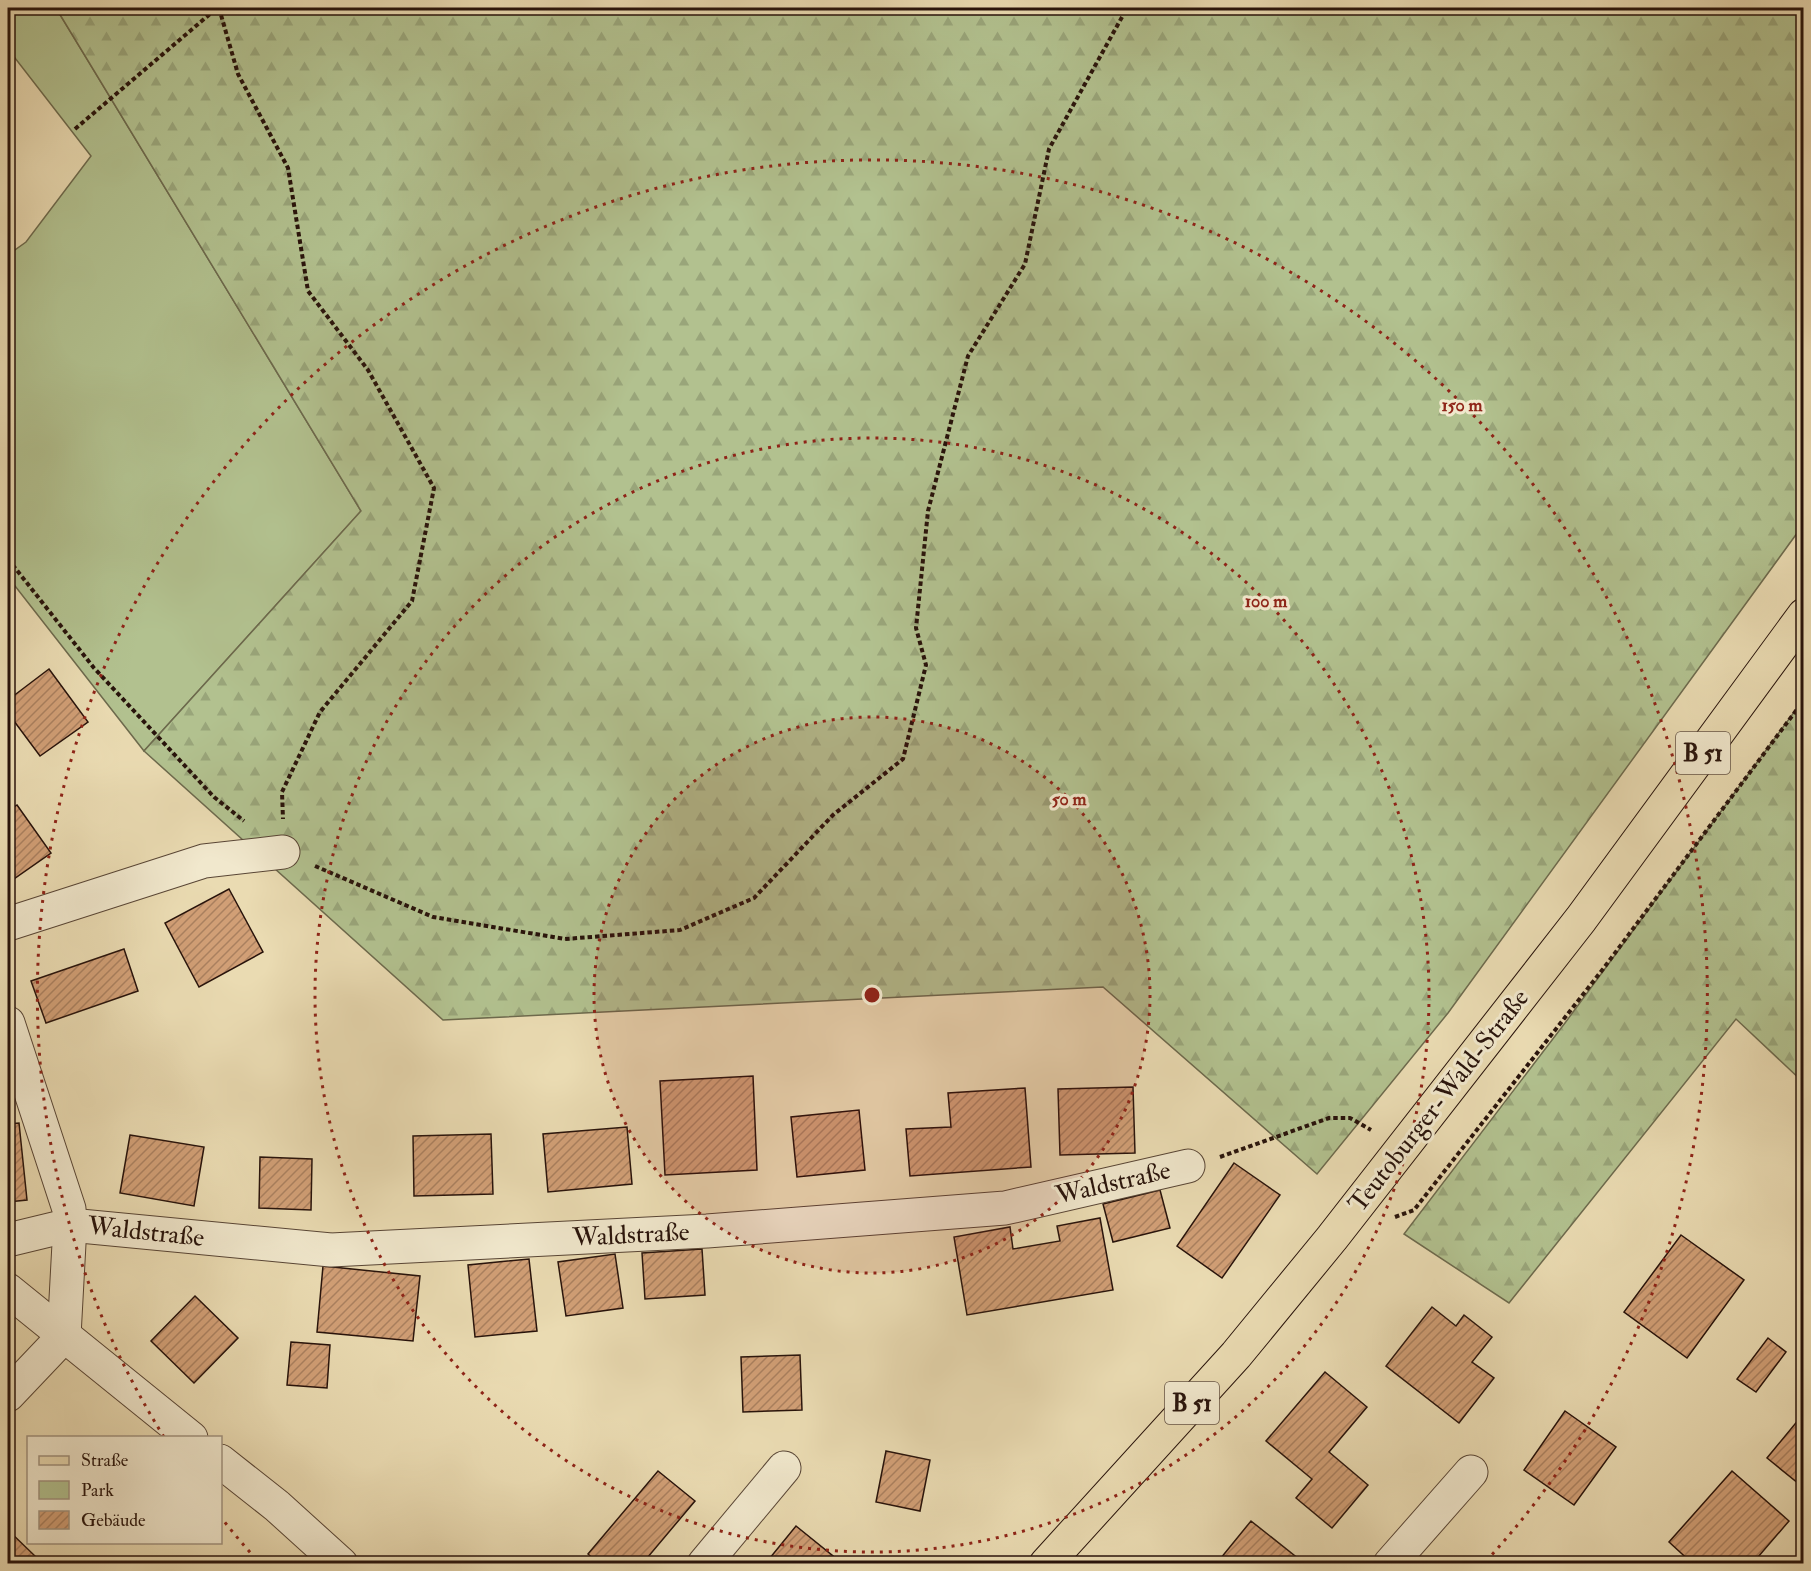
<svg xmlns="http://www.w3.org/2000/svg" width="1811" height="1571" font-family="'IM FELL Double Pica',serif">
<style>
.green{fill:#b2c18f;stroke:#6d6a4d;stroke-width:1.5}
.forest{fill:url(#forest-firs);stroke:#6d6a4d;stroke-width:1.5}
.building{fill:url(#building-hatch);stroke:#28130b;stroke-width:1.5}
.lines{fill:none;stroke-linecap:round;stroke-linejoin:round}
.street-casing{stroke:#584535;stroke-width:35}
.primary-casing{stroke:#28130b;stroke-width:35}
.path{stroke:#28130b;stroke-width:4;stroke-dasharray:4.5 3;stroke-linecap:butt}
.street{stroke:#f1e8cd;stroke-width:33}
.primary{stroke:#eadbb2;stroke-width:33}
.ring{fill:none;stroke:#8f2418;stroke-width:3;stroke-dasharray:3 6}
.labels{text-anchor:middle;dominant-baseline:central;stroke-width:6;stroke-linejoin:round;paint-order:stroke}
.shield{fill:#f1e8cd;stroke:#645345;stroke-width:1.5}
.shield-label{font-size:24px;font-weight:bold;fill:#28130b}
.street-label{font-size:26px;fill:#28130b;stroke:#f1e8cd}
.centre{fill:#8f2418;stroke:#f1e8cd;stroke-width:3}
.ring-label{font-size:18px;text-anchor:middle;font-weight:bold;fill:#8f2418;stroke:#f1e8cd;stroke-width:6;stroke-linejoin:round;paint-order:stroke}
</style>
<defs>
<pattern id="forest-firs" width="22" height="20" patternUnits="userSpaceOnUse" patternTransform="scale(1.5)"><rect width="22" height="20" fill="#b2c18f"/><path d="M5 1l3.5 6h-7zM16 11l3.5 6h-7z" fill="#99a57a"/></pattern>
<pattern id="building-hatch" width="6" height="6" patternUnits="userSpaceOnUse" patternTransform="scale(1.5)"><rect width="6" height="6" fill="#d19f76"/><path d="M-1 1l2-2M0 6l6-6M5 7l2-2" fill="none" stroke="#aa805f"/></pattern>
</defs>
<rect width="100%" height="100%" fill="#eadbb2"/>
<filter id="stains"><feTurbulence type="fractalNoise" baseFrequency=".00333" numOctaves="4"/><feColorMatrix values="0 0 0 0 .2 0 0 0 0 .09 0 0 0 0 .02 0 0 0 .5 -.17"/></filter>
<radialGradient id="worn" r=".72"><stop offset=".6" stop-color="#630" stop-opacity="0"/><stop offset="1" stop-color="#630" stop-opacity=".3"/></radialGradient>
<polygon class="green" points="8,8 56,8 361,511 144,751 8,577 8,255 26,242 91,156 8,49"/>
<g class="forest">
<polygon points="56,8 1803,8 1803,525 1448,1013 1317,1174 1103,987 443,1020 144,751 361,511"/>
<polygon points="1803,700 1803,1082 1736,1019 1509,1303 1404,1234 1565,1023"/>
</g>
<g class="building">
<polygon points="49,669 88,722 40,756 8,713 8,700"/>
<polygon points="17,805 51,853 8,883 8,811"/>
<polygon points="229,889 263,952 199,987 165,923"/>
<polygon points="124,949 138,991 46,1023 31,981"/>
<polygon points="753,1076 757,1170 665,1175 660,1081"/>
<polygon points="1133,1087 1135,1153 1060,1155 1058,1089"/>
<polygon points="1025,1088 1031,1167 910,1176 906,1129 951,1127 948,1093"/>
<polygon points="859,1110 865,1170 797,1177 791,1117"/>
<polygon points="19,1123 27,1200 8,1202 8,1124"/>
<polygon points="627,1127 632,1184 548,1192 543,1134"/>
<polygon points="491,1134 493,1194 414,1196 413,1136"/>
<polygon points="130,1135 204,1147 194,1206 120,1193"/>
<polygon points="260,1157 312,1159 311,1210 259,1208"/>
<polygon points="1234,1163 1280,1195 1222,1278 1177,1246"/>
<polygon points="1160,1190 1170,1228 1113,1242 1103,1204"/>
<polygon points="1100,1218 1113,1290 967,1315 954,1237 1010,1227 1013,1249 1060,1241 1057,1226"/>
<polygon points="1681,1235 1744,1280 1687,1358 1624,1312"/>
<polygon points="702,1249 705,1295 645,1299 642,1253"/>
<polygon points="615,1254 623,1308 566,1316 558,1262"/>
<polygon points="529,1259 537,1331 475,1337 468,1265"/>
<polygon points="323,1266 420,1276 413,1341 317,1332"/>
<polygon points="195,1296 238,1338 194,1383 151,1341"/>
<polygon points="1432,1307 1456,1326 1464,1315 1492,1337 1472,1362 1494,1378 1459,1423 1386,1366"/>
<polygon points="1768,1338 1786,1352 1756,1392 1737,1379"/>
<polygon points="291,1342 330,1345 327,1388 287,1385"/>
<polygon points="800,1355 802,1410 743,1412 741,1357"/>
<polygon points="1325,1372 1367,1407 1329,1452 1368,1485 1332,1528 1296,1498 1312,1479 1266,1441"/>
<polygon points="1565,1411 1616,1447 1574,1505 1524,1470"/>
<polygon points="1804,1413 1804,1488 1767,1458"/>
<polygon points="886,1451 930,1460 920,1511 876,1502"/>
<polygon points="658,1471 695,1501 642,1564 599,1564 588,1554"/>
<polygon points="1732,1471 1789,1521 1752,1564 1693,1564 1669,1542"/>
<polygon points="1251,1521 1304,1563 1304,1564 1216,1564"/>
<polygon points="796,1526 833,1556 827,1564 765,1564"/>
<polygon points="8,1530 35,1556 29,1564 8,1564"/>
</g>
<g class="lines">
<g class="street-casing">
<g id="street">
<polyline points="8,924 204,861 283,852"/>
<polyline points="8,1023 69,1209 70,1225 64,1336"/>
<polyline points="8,1240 70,1225 331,1250 707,1231 1005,1208 1188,1166"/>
<polyline points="8,1290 191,1438"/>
<polyline points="8,1395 64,1336"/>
<polyline points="220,1461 277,1506 341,1564"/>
<polyline points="704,1564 784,1468"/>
<polyline points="1390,1564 1471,1472"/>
</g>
</g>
<g class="primary-casing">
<polyline id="primary" points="1046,1564 1236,1355 1332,1238 1581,919 1804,615"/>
</g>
<g class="path">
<polyline points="219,8 238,74 288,168 308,291 368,370 434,488 412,601 320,712 282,792 283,819"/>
<polyline points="75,129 217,8"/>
<polyline points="8,559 94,668 214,797 244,821"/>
<polyline points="315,866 433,917 565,939 680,930 754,898 833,815 903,759 926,665 916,628 928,511 968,356 1025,264 1049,149 1127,8"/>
<polyline points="1220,1157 1329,1118 1350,1118 1371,1130"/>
<polyline points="1395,1217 1414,1210 1603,969 1804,700"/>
</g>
<use href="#street" class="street"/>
<use href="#primary" class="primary"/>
</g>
<circle cx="872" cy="995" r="278" fill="#8f2418" fill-opacity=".12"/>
<g class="ring">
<circle cx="872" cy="995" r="278"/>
<circle cx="872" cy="995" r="557"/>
<path d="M256 1559A835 835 0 0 1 223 1520M164 1437A835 835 0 1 1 1488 1559"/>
</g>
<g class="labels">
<g class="shield">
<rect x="1676" y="732" width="54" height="42" rx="4.5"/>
<rect x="1165" y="1382" width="54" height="42" rx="4.5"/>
</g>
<g class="shield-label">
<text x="1703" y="753">B 51</text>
<text x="1192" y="1403">B 51</text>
</g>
<g class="street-label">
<text transform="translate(1439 1101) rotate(-52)">Teutoburger-Wald-Straße</text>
<text transform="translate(1113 1183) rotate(-13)">Waldstraße</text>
<text transform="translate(146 1232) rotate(6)">Waldstraße</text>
<text transform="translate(631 1235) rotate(-3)">Waldstraße</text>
</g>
</g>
<circle cx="872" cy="995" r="9" class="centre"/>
<g class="ring-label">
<text x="1462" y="411">150 m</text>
<text x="1266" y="607">100 m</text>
<text x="1069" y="805">50 m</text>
</g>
<rect width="1811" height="1571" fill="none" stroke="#eadbb2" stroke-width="30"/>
<rect x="9" y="9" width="1793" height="1553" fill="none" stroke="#28130b" stroke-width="3"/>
<rect x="15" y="15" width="1781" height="1541" fill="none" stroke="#28130b" stroke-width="1.5"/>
<rect x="27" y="1436" width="195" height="108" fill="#f1e8cd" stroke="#a1937f" stroke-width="1.5"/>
<rect x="39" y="1456" width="30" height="9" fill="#eadbb2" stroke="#a1937f" stroke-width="1.5"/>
<text x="81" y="1466" font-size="18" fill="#28130b">Straße</text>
<rect x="39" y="1481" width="30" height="18" fill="#b2c18f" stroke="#a1937f" stroke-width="1.5"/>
<text x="81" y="1496" font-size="18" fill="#28130b">Park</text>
<rect x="39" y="1511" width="30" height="18" fill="url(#building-hatch)" stroke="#a1937f" stroke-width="1.5"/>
<text x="81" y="1526" font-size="18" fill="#28130b">Gebäude</text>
<rect width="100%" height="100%" filter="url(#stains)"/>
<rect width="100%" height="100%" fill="url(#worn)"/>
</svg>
